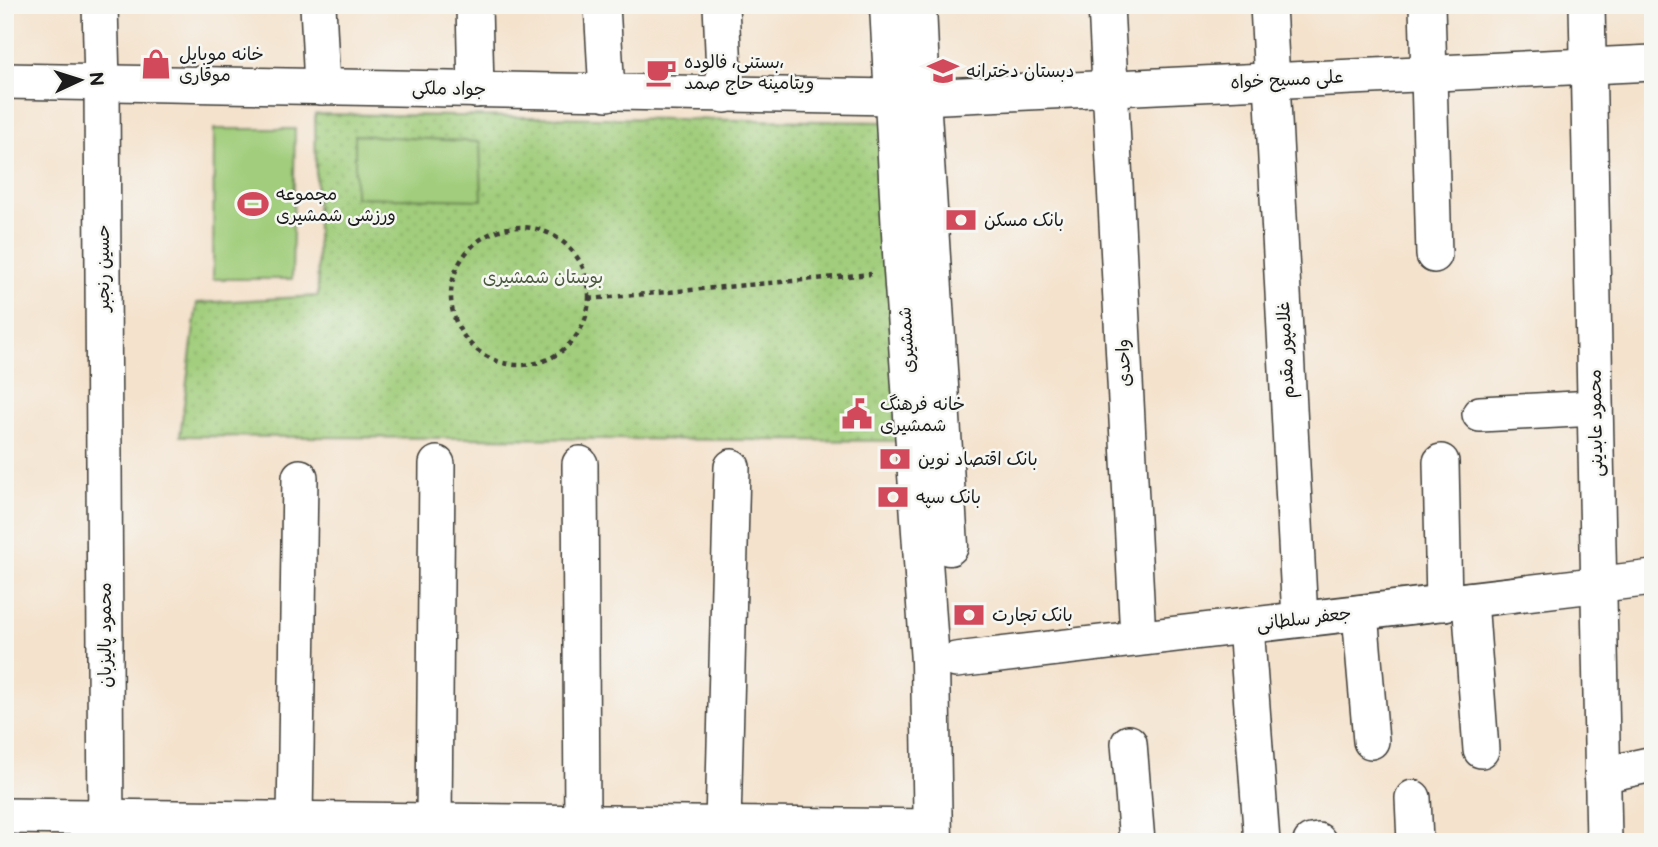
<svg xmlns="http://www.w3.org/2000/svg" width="1658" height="847" font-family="'Balsamiq Sans','Playpen Sans Arabic',sans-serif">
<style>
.grass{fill:url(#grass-dots);stroke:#5e744c;stroke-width:2}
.pitch{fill:#a1cd7b;stroke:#5e744c;stroke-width:2}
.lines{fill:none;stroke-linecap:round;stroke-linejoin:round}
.minor-casing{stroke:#3c3a36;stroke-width:38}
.major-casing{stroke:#3c3a36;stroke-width:41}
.path{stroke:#3c3a36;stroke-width:4.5;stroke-dasharray:5 5;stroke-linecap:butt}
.minor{stroke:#fff;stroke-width:35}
.major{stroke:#fff;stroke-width:38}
.labels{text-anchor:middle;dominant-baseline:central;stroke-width:5;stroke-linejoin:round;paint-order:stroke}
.poi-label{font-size:18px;fill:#1c1c1c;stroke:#f6f6f2;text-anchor:start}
.street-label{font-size:18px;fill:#1c1c1c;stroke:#f6f6f2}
.park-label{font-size:18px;fill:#4b5a3d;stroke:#f6f6f2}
</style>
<defs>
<pattern id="grass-dots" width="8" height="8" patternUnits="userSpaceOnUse" patternTransform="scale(1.75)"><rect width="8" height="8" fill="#a1cd7b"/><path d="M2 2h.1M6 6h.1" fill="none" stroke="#8aaf6a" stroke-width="1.8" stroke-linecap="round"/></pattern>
</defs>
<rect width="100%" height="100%" fill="#f6f6f2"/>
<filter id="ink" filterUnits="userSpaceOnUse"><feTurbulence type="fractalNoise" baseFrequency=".0143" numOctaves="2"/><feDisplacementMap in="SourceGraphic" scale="14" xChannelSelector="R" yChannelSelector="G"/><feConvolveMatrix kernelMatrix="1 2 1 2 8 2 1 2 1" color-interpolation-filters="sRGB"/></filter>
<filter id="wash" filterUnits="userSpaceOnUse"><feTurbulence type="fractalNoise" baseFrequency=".00686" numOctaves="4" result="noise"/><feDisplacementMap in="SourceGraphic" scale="28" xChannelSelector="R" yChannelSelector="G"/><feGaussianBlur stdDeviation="1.57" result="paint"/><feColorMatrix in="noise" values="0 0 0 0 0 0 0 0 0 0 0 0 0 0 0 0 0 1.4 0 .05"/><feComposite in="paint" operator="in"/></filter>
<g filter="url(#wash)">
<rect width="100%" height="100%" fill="#f4e2cc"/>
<polygon class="grass" points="315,114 889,122 906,441 180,436 197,303 318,296"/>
<g class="pitch">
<polygon points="214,129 295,129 292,279 213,279"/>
<polygon points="355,135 480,142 482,200 355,197"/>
</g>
</g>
<g filter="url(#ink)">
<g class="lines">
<g class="minor-casing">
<g id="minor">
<polyline points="100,5 102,83 106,842"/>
<polyline points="318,5 322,87"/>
<polyline points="474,5 476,90"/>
<polyline points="602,5 607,93"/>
<polyline points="721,5 725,95"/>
<polyline points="1106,5 1138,638"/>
<polyline points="1268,5 1300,619"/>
<polyline points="1427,5 1434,255"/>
<polyline points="1587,5 1604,842"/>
<polyline points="5,81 893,97"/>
<polyline points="921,97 1653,63"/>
<polyline points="1480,414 1595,408"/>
<polyline points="1441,462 1444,603"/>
<polyline points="580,464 582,823"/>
<polyline points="1470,600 1481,750"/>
<polyline points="1360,613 1371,741"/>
<polyline points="1246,626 1262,842"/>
<polyline points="956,660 1653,578"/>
<polyline points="1129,743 1137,842"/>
<polyline points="1602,775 1653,764"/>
<polyline points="1413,798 1415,842"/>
<polyline points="5,816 933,827"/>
<polyline points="295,820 300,477"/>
<polyline points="434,821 437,464"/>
<polyline points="723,825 732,467"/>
<polyline points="1311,842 1318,841"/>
</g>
</g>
<g class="major-casing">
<g id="major">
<polyline points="889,5 903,271 930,662 933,842"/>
<polyline points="917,5 921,97 949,546"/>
</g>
</g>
<g class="path">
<circle cx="520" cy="296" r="69"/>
<polyline points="589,299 871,274"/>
</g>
<use href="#minor" class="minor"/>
<use href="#major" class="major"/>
</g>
</g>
<defs>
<g id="shop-bare" transform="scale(2.415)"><path d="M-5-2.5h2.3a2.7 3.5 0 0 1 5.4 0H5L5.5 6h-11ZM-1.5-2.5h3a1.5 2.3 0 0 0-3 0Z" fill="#d1495b" stroke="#f6f6f2" stroke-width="2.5" paint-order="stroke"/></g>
<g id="school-bare" transform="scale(2.415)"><path d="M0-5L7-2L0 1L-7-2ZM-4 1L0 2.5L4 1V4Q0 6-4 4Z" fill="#d1495b" stroke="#f6f6f2" stroke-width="2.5" paint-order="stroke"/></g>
<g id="cafe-bare" transform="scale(2.415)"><path d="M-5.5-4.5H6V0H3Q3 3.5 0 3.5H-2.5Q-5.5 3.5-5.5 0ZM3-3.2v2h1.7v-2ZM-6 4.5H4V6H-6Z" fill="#d1495b" stroke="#f6f6f2" stroke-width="2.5" paint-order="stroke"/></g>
<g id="stadium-bare" transform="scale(2.415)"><path d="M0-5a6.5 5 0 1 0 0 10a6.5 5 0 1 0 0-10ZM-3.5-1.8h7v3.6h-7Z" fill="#d1495b" stroke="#f6f6f2" stroke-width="2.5" paint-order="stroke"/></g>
<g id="bank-bare" transform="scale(2.415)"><path d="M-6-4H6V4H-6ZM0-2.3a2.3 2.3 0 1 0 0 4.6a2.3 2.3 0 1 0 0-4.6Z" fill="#d1495b" stroke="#f6f6f2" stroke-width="2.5" paint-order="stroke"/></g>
<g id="civic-bare" transform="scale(2.415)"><path d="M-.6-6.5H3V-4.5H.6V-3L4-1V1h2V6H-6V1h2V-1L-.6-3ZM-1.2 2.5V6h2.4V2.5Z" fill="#d1495b" stroke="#f6f6f2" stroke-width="2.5" paint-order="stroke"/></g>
</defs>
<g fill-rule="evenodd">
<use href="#shop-bare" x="156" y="64"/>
<use href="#school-bare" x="943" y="71"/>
<use href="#cafe-bare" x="661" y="72"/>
<use href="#stadium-bare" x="253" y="204"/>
<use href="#bank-bare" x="961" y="220"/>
<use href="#civic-bare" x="857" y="414"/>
<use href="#bank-bare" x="895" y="459"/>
<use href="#bank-bare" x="893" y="497"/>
<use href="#bank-bare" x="969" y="615"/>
</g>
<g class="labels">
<g class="poi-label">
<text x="179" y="54">خانه موبایل<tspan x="179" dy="21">موقاری</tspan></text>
<text x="684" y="62">بستنی، فالوده،<tspan x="684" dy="21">ویتامینه حاج صمد</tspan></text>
<text x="966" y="71">دبستان دخترانه</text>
<text x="276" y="194">مجموعه<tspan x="276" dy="21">ورزشی شمشیری</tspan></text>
<text x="984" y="220">بانک مسکن</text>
<text x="880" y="404">خانه فرهنگ<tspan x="880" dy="21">شمشیری</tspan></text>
<text x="918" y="459">بانک اقتصاد نوین</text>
<text x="916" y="497">بانک سپه</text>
<text x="992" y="615">بانک تجارت</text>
</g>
<g class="street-label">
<text transform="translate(1287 80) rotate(-3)">علی مسیح خواه</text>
<text transform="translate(449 89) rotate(1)">جواد ملکی</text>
<text transform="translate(103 268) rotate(-90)">حسین رنجبر</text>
<text transform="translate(907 340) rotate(-94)">شمشیری</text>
<text transform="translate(1286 350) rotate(-93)">غلامپور مقدم</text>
<text transform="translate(1124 363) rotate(-93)">واحدی</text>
<text transform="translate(1596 423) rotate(-91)">محمود عابدینی</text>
<text transform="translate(1304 619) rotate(-7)">جعفر سلطانی</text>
<text transform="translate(105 635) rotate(-90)">محمود پالیزبان</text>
</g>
<g class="park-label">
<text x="543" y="277">بوستان شمشیری</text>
</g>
</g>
<rect width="1658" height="847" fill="none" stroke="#f6f6f2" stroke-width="28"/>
<g transform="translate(80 80) rotate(86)" stroke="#f6f6f2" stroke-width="5" paint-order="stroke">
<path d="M0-5L12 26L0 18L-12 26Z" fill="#1c1c1c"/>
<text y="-10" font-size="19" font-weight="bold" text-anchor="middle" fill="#1c1c1c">N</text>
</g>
</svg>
